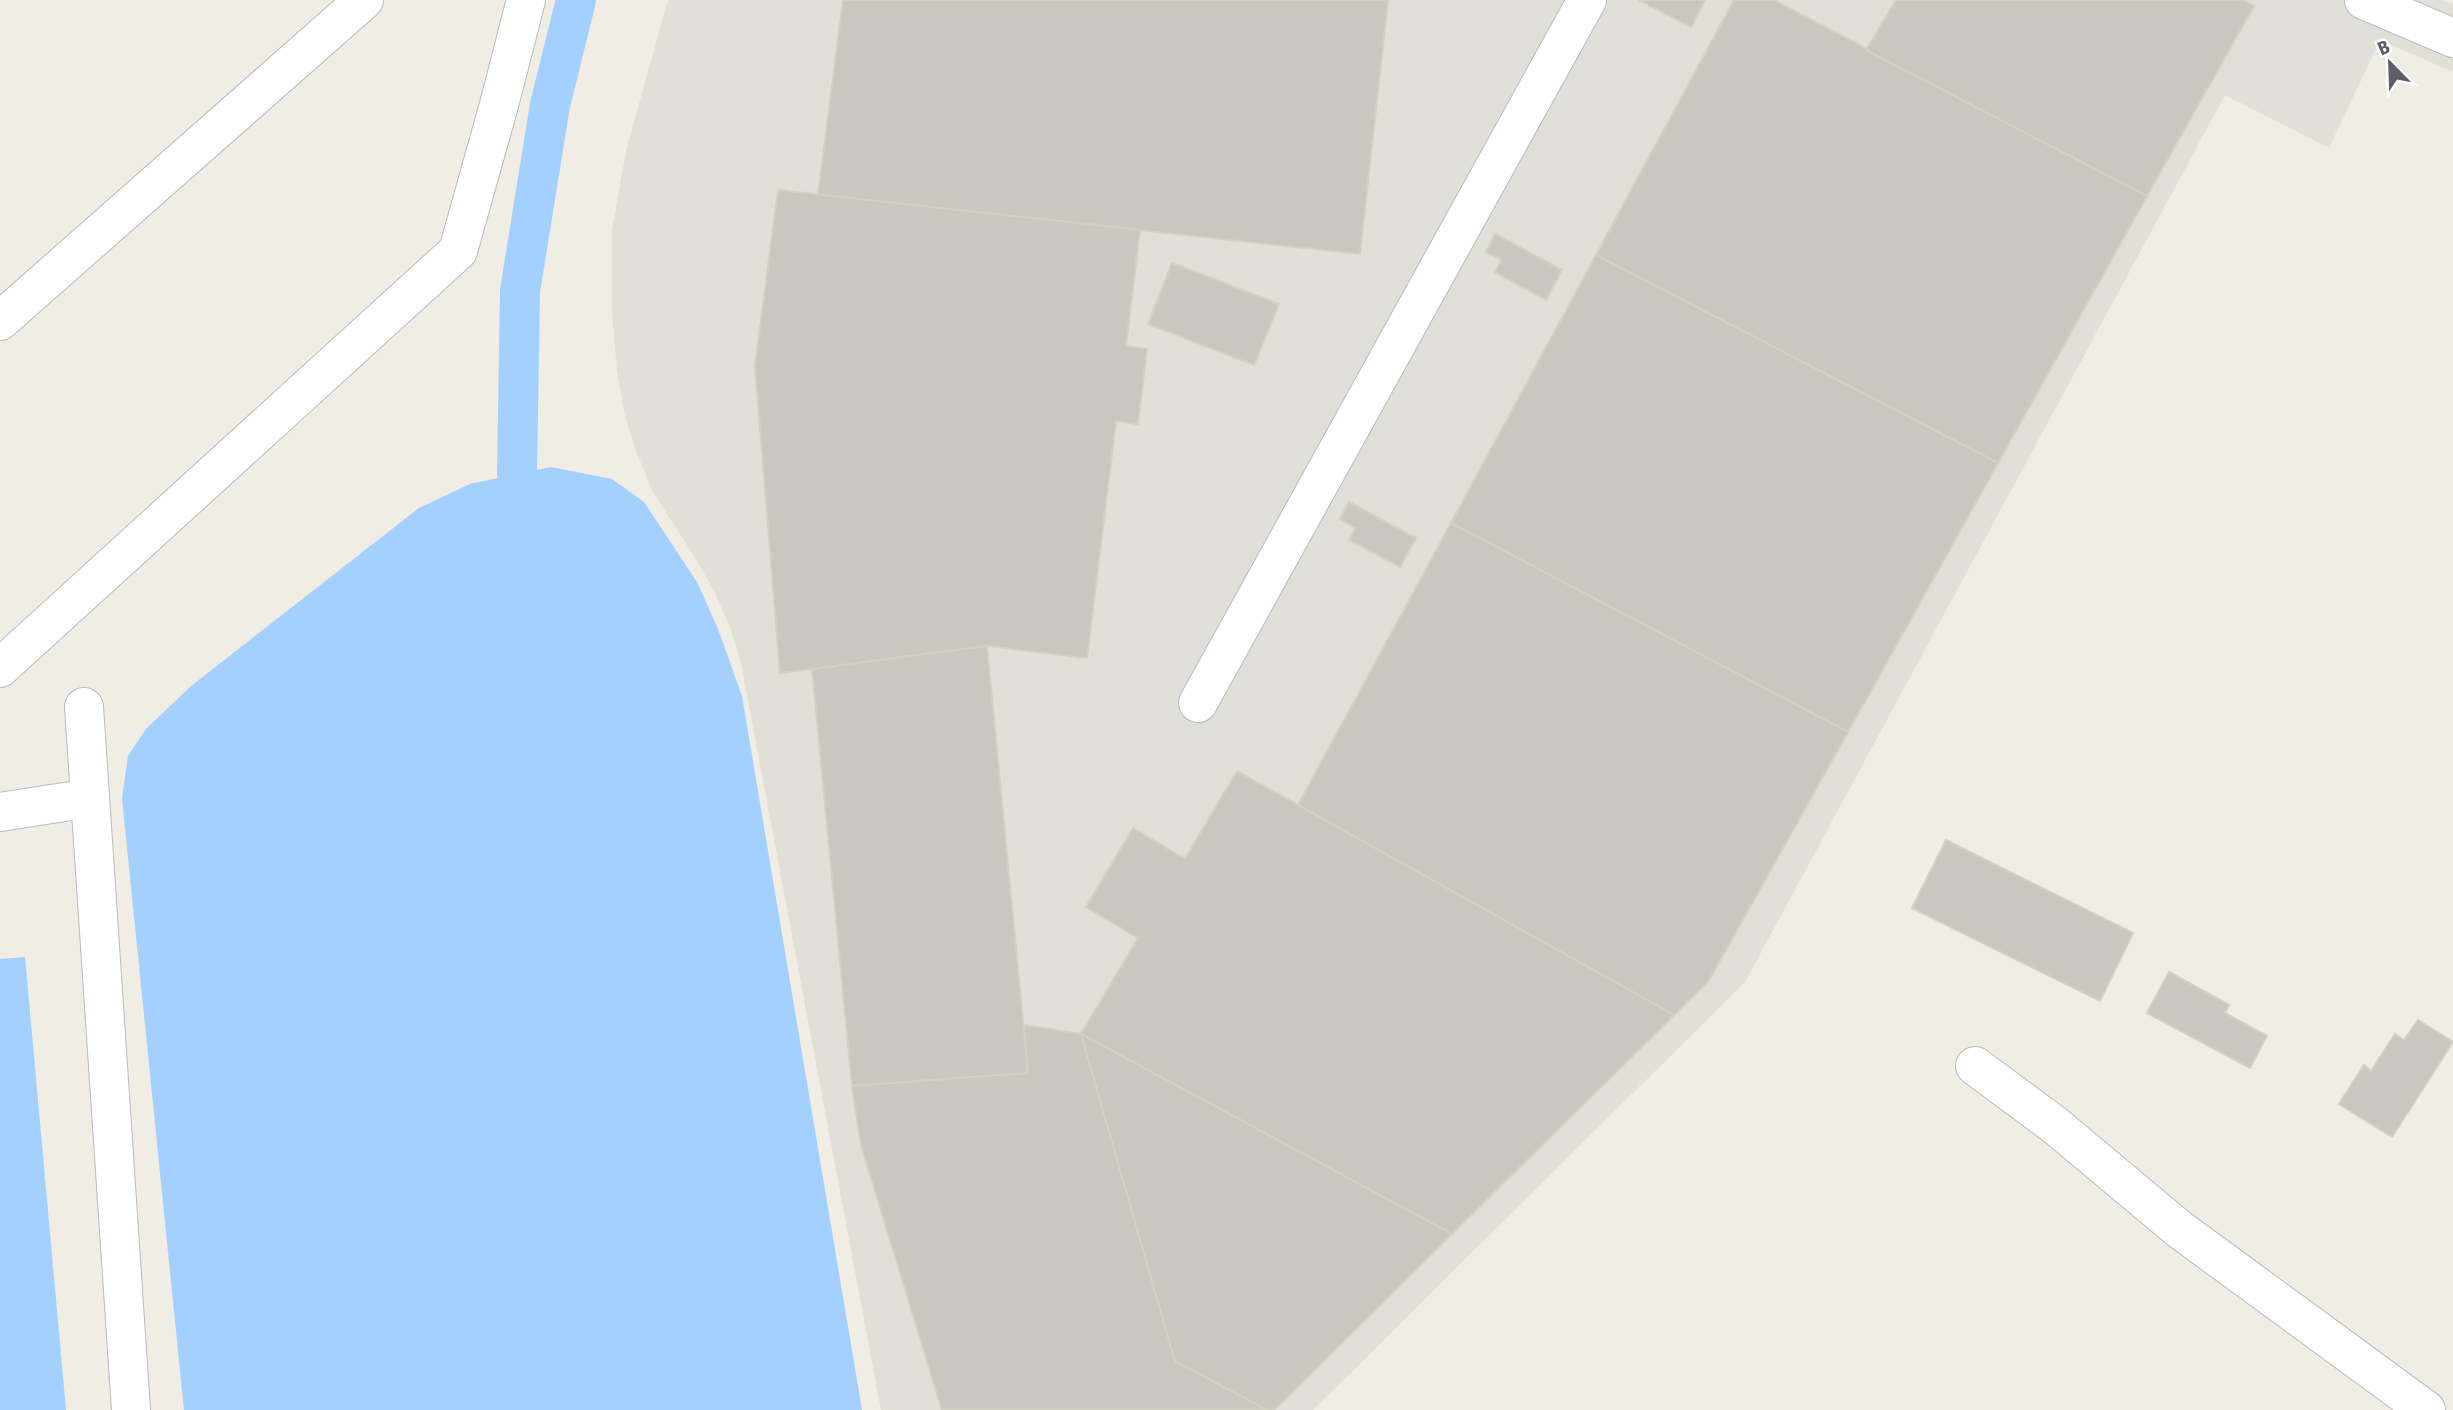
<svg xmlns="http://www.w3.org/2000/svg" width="2453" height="1410" font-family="'Fira Sans Condensed',sans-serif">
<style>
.industrial{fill:#e0dfd8}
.water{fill:#a3d0ff}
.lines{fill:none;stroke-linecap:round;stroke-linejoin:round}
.canal{stroke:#a3d0ff;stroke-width:40}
.building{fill:#cac7c1;stroke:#d4d0c2;stroke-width:2}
.minor-casing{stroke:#b9bbc0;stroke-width:40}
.minor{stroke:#fff;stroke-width:38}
</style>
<rect width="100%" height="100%" fill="#efede4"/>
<polygon class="industrial" points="668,0 2443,0 2453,4 2453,72 2380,40 2329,148 2225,95 1745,982 1313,1410 881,1410 741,663 730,627 715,593 696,559 653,492 637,454 625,416 617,371 612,312 612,229 627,147"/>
<g class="water">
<polygon points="551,467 612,479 644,502 697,582 718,629 742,696 862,1410 184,1410 122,798 128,756 146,729 191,686 419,508 470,484"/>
<polygon points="25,957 66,1410 0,1410 0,959"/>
</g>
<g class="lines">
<polyline class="canal" points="517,474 520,291 550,105 576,0"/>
</g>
<g class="building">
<polygon points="843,0 1388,0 1360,254 818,195"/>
<polygon points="1639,0 1705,0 1691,27"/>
<polygon points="1734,0 1774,0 2147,196 1998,463 1596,255"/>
<polygon points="1896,0 2242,0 2254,6 2147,196 1866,50"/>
<polygon points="778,190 1140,230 1126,346 1147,349 1138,424 1116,421 1087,658 987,646 780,673 755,366"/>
<polygon points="1495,234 1562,270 1546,300 1495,272 1502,260 1486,252"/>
<polygon points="1596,255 1998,463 1848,732 1451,523"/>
<polygon points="1172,263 1279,304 1254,365 1148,324"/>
<polygon points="1349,502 1416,538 1400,567 1349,540 1356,528 1340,519"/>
<polygon points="1451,523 1848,732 1708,982 1674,1015 1298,805"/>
<polygon points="987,646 1028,1073 852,1086 812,669"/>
<polygon points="1237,771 1674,1015 1452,1234 1081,1034 1138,938 1086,907 1133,828 1185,859"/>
<polygon points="1946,840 2133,933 2100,1001 1912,908"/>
<polygon points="2169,972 2229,1005 2225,1013 2267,1036 2250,1068 2147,1013"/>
<polygon points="2418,1020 2453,1042 2392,1137 2339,1104 2364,1065 2371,1071 2395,1034 2404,1040"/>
<polygon points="1024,1025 1081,1034 1175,1361 1267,1410 942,1410 861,1145 852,1086 1028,1073"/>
<polygon points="1081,1034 1452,1234 1274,1410 1267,1410 1175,1361"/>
</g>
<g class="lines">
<g class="minor-casing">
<g id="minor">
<polyline points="2364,0 2453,38"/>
<polyline points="0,321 364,0"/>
<polyline points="0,668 458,251 499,105 526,0"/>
<polyline points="1198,703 1587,0"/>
<polyline points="84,707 131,1410"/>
<polyline points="0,812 90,798"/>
<polyline points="1975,1066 2056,1126 2179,1229 2426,1410"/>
</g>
</g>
<use href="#minor" class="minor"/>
</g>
<g transform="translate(2390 63) rotate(337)" stroke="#ffffff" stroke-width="5" paint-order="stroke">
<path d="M0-5L12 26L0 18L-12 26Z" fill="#5c5f65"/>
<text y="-10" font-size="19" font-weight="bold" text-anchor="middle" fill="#5c5f65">B</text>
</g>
</svg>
